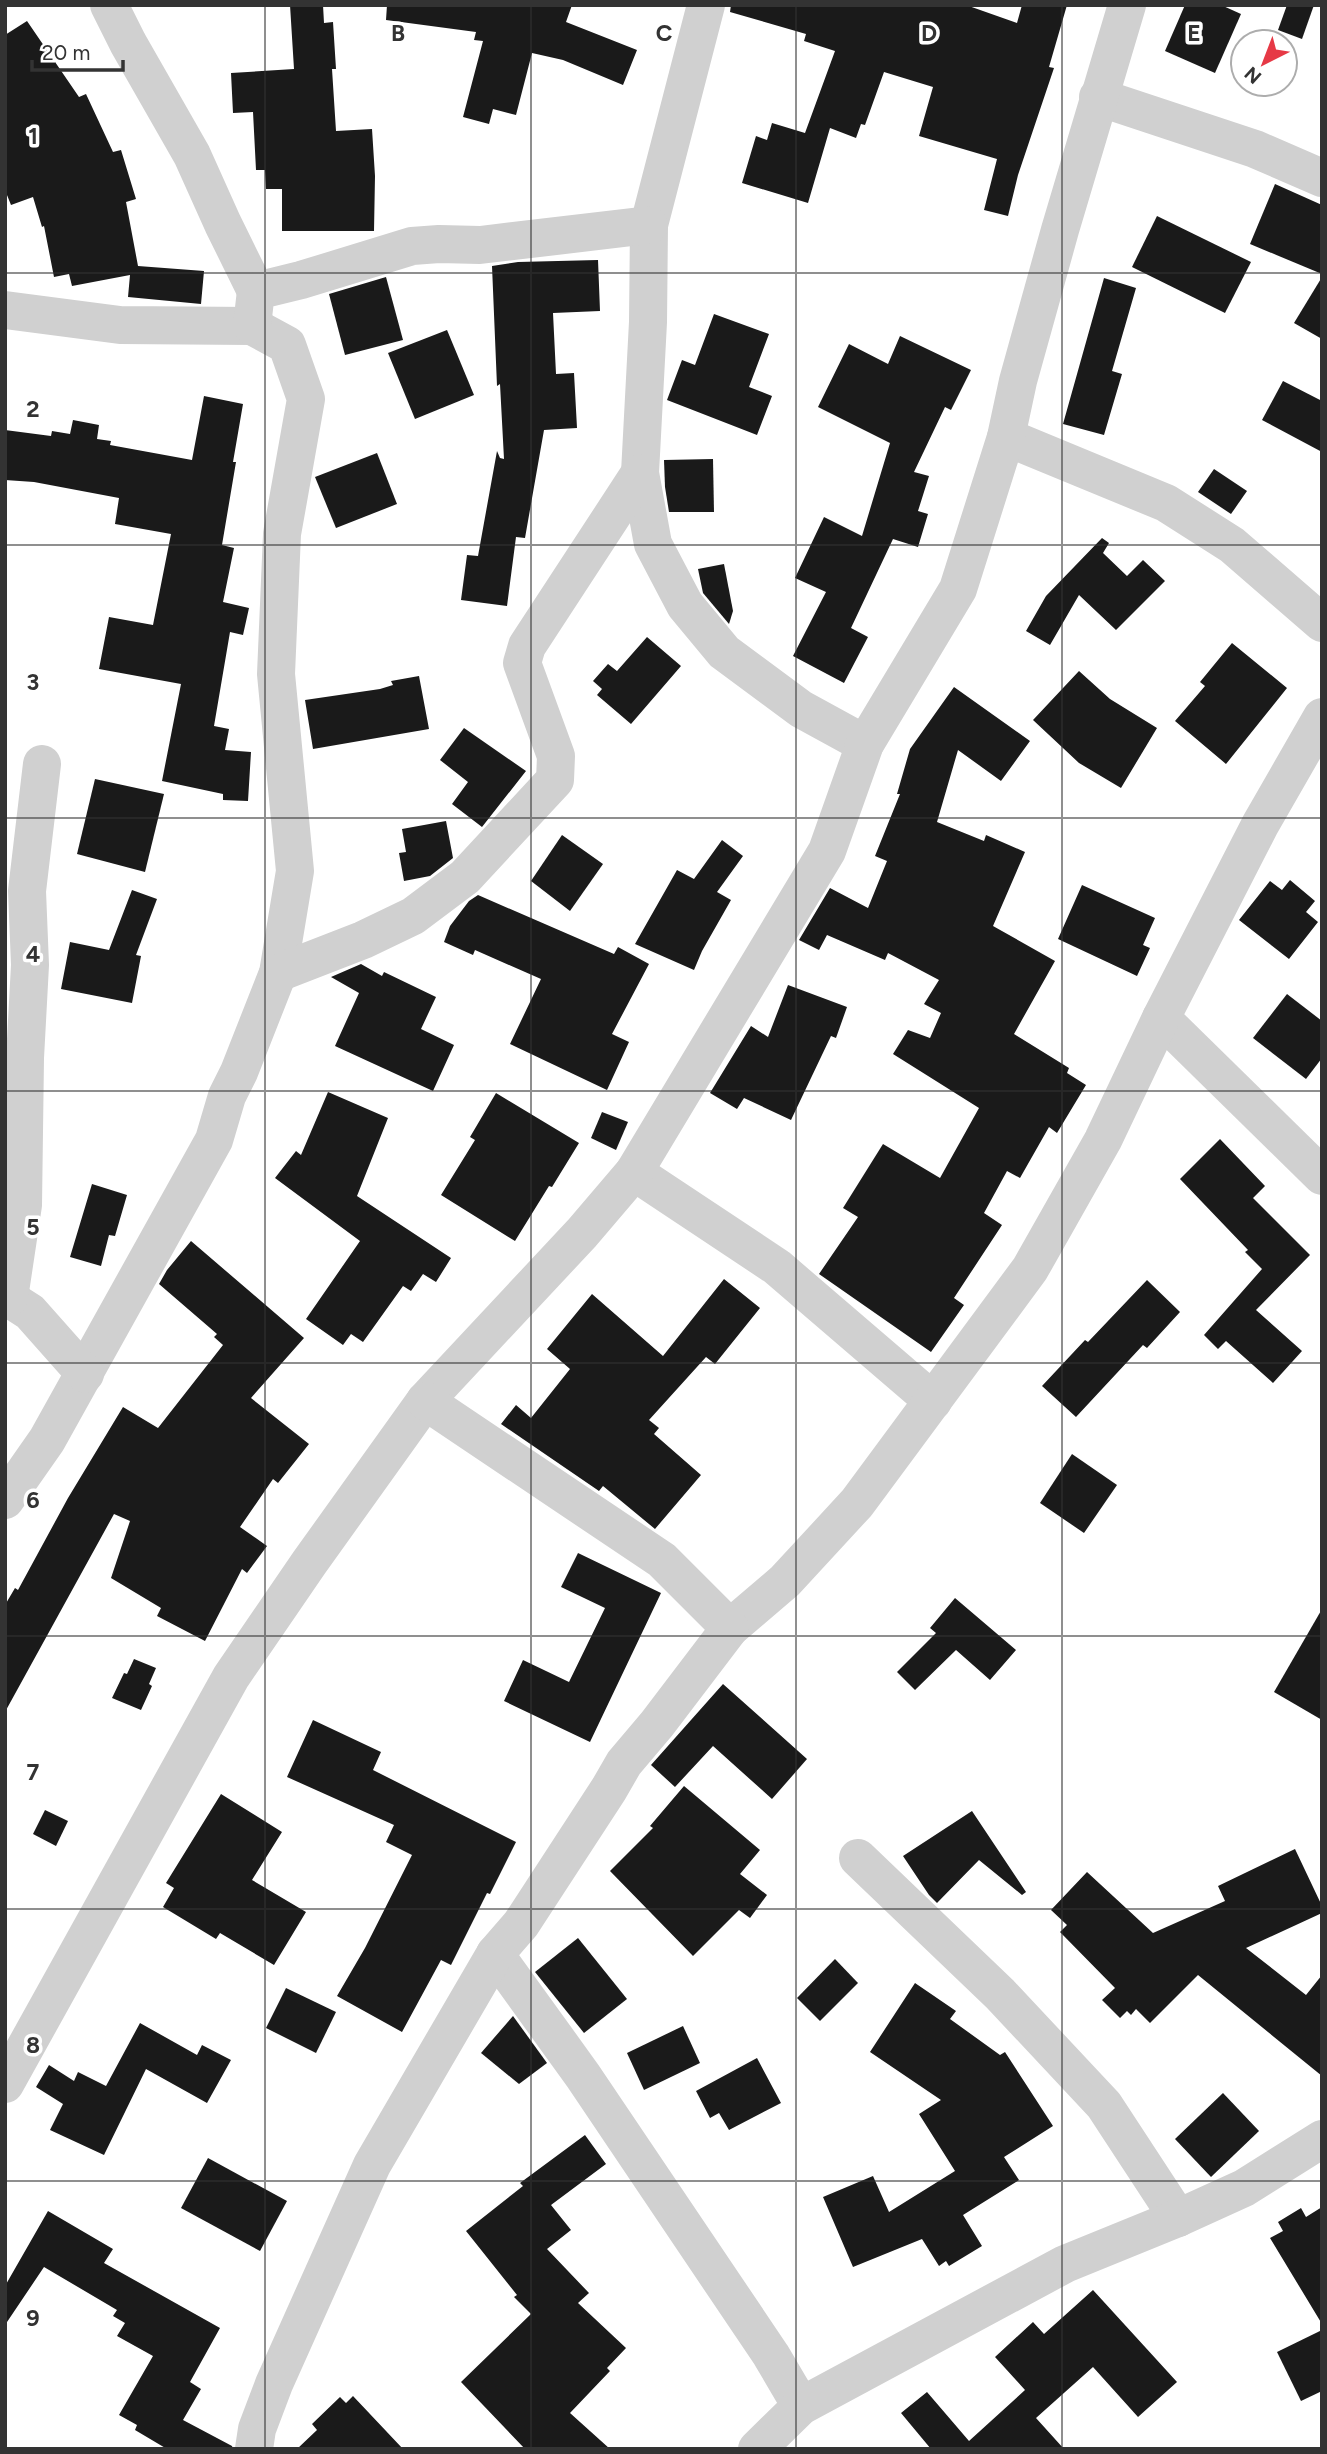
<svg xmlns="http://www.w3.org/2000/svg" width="1327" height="2454" font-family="Figtree,sans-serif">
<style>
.building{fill:#1a1a1a}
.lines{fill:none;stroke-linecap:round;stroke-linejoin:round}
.minor{stroke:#d0d0d0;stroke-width:38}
.grid{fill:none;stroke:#333;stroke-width:2;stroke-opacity:0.55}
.grid-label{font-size:23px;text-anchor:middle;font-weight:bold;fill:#333;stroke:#fff;stroke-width:7;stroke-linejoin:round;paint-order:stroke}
</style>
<rect width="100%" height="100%" fill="#fff"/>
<g class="building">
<polygon points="290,5 323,5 324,23 333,22 336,69 332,69 336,131 372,129 375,176 374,231 282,231 282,189 266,189 265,170 256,170 253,112 233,113 231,73 294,69"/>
<polygon points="387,5 572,5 566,22 637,50 623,85 563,60 532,53 516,115 493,109 489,124 463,117 483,41 474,40 476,32 386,20"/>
<polygon points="731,5 966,5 1017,23 1022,5 1067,5 1049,67 1054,68 1018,175 1008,216 984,210 997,159 919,136 933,87 884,72 865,125 861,124 856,138 830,128 808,203 742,183 756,136 767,140 772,123 805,133 835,51 804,41 806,34 730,12"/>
<polygon points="1185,5 1221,5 1241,14 1215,73 1165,51"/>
<polygon points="1287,5 1314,5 1302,39 1278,30"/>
<polygon points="27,21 79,97 86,94 113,152 121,150 136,199 126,202 138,266 204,271 201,304 128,297 130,275 72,286 69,274 54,277 44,226 42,227 33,197 11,205 5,190 5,35"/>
<polygon points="1275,184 1322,205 1322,274 1250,244"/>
<polygon points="1157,216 1251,262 1225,313 1132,267"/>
<polygon points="598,260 600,311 553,313 556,374 574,373 577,428 544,430 525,538 516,537 507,606 461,600 467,555 478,556 497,451 500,458 504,459 500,384 497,386 492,266 518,262"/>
<polygon points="386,277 403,340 345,355 329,294"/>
<polygon points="1322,277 1322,339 1294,323"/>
<polygon points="1104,278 1136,288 1112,371 1122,374 1104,435 1063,424"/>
<polygon points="714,314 769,334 749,387 772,396 757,435 667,400 682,360 695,365"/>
<polygon points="447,330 474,395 415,419 388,353"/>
<polygon points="900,336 971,370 951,410 945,407 914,472 929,476 918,511 928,514 918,547 893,539 851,628 868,637 844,683 793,656 826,592 795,578 824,517 862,536 890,443 818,407 849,344 888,364"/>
<polygon points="1283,381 1322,401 1322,452 1262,420"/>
<polygon points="204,396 243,404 233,462 236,462 222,545 234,548 223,602 249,608 243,635 230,632 214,726 229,729 225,750 251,752 248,801 223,800 223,794 162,781 181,684 99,669 109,617 153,625 171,534 115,524 119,498 34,482 5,480 5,430 51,436 52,431 70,434 73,420 99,425 97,439 111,441 110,445 192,460"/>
<polygon points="377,453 397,504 336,528 315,477"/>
<polygon points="713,459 714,512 669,512 665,487 664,460"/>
<polygon points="1214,469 1247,491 1231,514 1198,492"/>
<polygon points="1102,538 1109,543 1103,553 1127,576 1143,560 1165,581 1116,630 1079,595 1050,645 1026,631 1046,596"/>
<polygon points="724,564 733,611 729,624 703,593 698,569"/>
<polygon points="647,637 681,666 631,724 597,695 602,689 593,681 608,664 617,671"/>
<polygon points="1232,643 1287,688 1226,764 1175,721 1205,686 1200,682"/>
<polygon points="1079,671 1110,699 1157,728 1121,788 1079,763 1033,720"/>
<polygon points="419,676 429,729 313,749 305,700 380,689 393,685 391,681"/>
<polygon points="954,687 1030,741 1001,781 958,750 937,822 984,841 986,835 1025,852 993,926 1055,961 1014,1034 1069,1068 1067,1073 1086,1085 1057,1133 1049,1127 1020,1178 1007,1171 984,1213 1002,1225 954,1298 964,1305 931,1352 819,1274 858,1217 843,1208 883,1144 940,1178 979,1108 893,1054 908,1030 930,1038 941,1013 924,1004 939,980 888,953 885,960 827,935 819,950 799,940 830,888 868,908 887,861 875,856 900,794 897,794 910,749"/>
<polygon points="464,728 526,771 482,827 452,804 468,782 440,760"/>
<polygon points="95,779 164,794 145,872 77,854"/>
<polygon points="446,821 453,858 430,876 404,881 399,853 406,852 402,829"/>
<polygon points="562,835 603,864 570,911 531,881"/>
<polygon points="722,840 743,856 717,892 731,900 702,951 694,970 635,944 677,870 694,879"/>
<polygon points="1290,880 1315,901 1306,912 1318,922 1289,959 1239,920 1270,881 1282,890"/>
<polygon points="1082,885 1155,918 1143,945 1150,948 1137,976 1058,939"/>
<polygon points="132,890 157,899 136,955 141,956 132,1003 61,989 70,942 109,950"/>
<polygon points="478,895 614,954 618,947 649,964 612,1034 629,1042 607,1090 510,1044 541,979 475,950 473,955 444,942 450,926 469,901"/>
<polygon points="361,964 382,976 384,972 436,997 421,1029 454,1045 433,1091 335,1046 359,993 331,977"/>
<polygon points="788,985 847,1007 836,1038 831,1036 791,1120 744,1098 737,1109 710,1093 751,1026 768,1037"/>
<polygon points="1287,994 1322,1021 1322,1058 1306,1079 1253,1038"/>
<polygon points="328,1092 388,1118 357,1196 451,1258 436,1282 423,1274 411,1291 403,1286 363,1342 351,1334 343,1345 306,1319 360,1241 275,1178 296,1151 301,1155"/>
<polygon points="496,1093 579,1143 552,1187 549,1186 515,1241 441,1195 475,1140 470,1137"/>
<polygon points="602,1112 628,1122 616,1150 591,1138"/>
<polygon points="1220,1139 1265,1186 1253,1198 1310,1255 1256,1310 1302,1351 1273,1383 1226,1341 1218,1349 1204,1335 1262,1269 1245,1252 1248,1250 1180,1179"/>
<polygon points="92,1184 127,1195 115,1236 109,1235 101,1266 70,1257"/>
<polygon points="191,1241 304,1338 251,1398 309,1444 278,1483 273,1479 240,1527 267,1546 247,1573 242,1569 205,1641 157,1616 161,1608 111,1578 130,1521 114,1514 5,1712 5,1605 15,1588 18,1590 68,1498 123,1407 158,1428 223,1345 214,1337 217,1334 159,1284 167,1270"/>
<polygon points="724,1279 760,1308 715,1364 706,1357 649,1420 659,1428 654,1434 701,1475 655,1529 603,1486 599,1491 501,1424 516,1405 531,1418 570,1369 547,1349 592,1294 663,1356"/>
<polygon points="1147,1280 1180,1312 1147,1348 1143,1345 1076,1417 1042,1386 1085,1340 1088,1342"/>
<polygon points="1072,1454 1117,1485 1084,1533 1040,1503"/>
<polygon points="578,1553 661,1593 590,1742 504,1701 523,1660 569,1682 605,1608 561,1587"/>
<polygon points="955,1598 1016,1650 990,1680 956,1650 915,1690 897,1672 936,1633 930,1628"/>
<polygon points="1322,1609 1322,1720 1274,1692"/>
<polygon points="134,1659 156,1668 149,1684 152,1686 141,1710 112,1698 124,1673 127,1674"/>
<polygon points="723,1684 807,1759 772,1799 713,1746 675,1787 651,1765"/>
<polygon points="313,1720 381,1752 373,1770 516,1842 490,1894 487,1893 451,1965 441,1960 402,2032 337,1996 365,1948 412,1855 386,1842 394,1825 287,1777"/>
<polygon points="684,1786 760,1850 740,1874 767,1895 750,1918 739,1910 693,1956 610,1871 653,1828 650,1826"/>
<polygon points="221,1794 282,1832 252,1880 306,1912 274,1965 220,1933 216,1939 163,1907 174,1888 166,1883"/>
<polygon points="45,1810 68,1821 56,1846 33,1834"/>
<polygon points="972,1811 1026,1892 1022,1895 979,1860 937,1903 929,1895 903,1856"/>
<polygon points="1295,1849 1322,1906 1322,1913 1246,1948 1306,1995 1322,1975 1322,2076 1198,1975 1150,2023 1136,2009 1131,2015 1127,2011 1120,2018 1102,2000 1115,1988 1060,1932 1067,1925 1051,1910 1087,1872 1153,1933 1225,1901 1218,1886"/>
<polygon points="578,1938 627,1999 584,2033 535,1972"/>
<polygon points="835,1959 858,1983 820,2021 797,1998"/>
<polygon points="915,1983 956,2011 950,2019 1000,2055 1005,2052 1053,2126 1004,2157 1019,2180 963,2215 982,2246 949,2266 946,2261 939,2266 922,2239 853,2267 823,2197 873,2176 889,2212 955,2171 919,2114 941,2100 870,2052"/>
<polygon points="286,1988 336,2012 316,2053 266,2028"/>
<polygon points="513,2016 547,2063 519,2084 481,2053"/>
<polygon points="140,2023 197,2055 202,2045 231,2060 207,2103 146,2069 104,2155 50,2130 63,2104 36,2087 49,2065 74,2081 78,2072 106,2086"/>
<polygon points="683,2026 700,2063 644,2090 627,2053"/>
<polygon points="757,2058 781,2103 729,2130 719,2113 710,2118 696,2091"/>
<polygon points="1223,2093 1259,2131 1211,2177 1175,2139"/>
<polygon points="585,2135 606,2164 551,2205 571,2230 547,2249 589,2293 578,2303 626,2348 607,2368 610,2371 570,2413 610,2449 525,2449 461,2382 531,2314 514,2297 517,2295 466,2231 523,2186 520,2183"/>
<polygon points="208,2158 287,2201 260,2251 181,2208"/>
<polygon points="1322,2207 1322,2324 1270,2238 1283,2231 1278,2222 1301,2208 1306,2217"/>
<polygon points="48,2211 113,2249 104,2263 220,2328 190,2382 201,2389 183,2420 232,2446 233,2449 167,2449 135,2430 137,2425 119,2415 153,2356 117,2336 125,2323 113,2316 117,2310 44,2267 5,2325 5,2286"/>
<polygon points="1093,2290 1177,2382 1138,2417 1093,2367 1036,2418 1064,2449 931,2449 901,2413 927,2392 969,2441 1025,2390 995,2357 1033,2322 1044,2334"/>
<polygon points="1322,2330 1322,2391 1301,2401 1277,2352"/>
<polygon points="353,2396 403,2449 297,2449 317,2430 312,2424 340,2397 346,2403"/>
</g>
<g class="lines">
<g class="minor">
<polyline points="109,5 128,43 192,155 223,224 256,291"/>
<polyline points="706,5 649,225 648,322 640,473 653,544 685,605 724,652 801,709 865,744"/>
<polyline points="1098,97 1255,149 1322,178"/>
<polyline points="5,310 120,325 252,326 287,345 306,399 282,534 276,674 295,871 278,973 239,1072 227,1096 214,1140 47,1440 5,1500"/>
<polyline points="252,326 256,291 301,280 412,246 439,244 480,245 649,225"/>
<polyline points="1006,437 1166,503 1232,545 1322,623"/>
<polyline points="278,973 363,940 413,916 465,877 555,780 556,756 522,663 527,646 640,473"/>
<polyline points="1161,1018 1322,1176"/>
<polyline points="634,1172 777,1267 933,1401"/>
<polyline points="5,1296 30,1312 85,1374"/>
<polyline points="9,1298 23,1205 25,1058 30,965 27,891 42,764"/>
<polyline points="730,1628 785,1581 857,1503 1030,1269 1103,1140 1161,1018 1260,825 1322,717"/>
<polyline points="858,1858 1000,1994 1104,2105 1178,2218"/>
<polyline points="495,1954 583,2076 771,2355 801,2406"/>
<polyline points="5,2084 231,1677 309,1563 425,1401 582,1233 634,1172 827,851 865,744 958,589 1006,437 1018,381 1060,230 1127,5"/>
<polyline points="254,2449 257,2429 274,2384 372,2165 495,1954 521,1924 609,1789 624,1763 657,1724 730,1628 662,1560 425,1401"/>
<polyline points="757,2449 801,2406 1065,2264 1178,2218 1244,2188 1322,2139"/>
</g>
</g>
<path class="grid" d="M265,5V2449M531,5V2449M796,5V2449M1062,5V2449M5,273H1322M5,545H1322M5,818H1322M5,1091H1322M5,1363H1322M5,1636H1322M5,1909H1322M5,2181H1322"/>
<g class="grid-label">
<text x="398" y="41">B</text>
<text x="664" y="41">C</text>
<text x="929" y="41">D</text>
<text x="1194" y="41">E</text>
<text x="33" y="144">1</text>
<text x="33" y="417">2</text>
<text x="33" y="690">3</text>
<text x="33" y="962">4</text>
<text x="33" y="1235">5</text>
<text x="33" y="1508">6</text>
<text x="33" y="1780">7</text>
<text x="33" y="2053">8</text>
<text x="33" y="2326">9</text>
</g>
<rect width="1327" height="2454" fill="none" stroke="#333333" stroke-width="14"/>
<g transform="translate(1264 63) rotate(222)"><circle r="33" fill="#ffffff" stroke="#adadad" stroke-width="2"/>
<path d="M0-5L12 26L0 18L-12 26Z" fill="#e63946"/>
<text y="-10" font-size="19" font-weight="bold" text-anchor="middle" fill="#333333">N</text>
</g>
<path d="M32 60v10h91v-10" fill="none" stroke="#333333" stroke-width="3.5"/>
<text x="42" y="60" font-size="21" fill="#333333" stroke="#ffffff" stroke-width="5" paint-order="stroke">20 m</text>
</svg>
